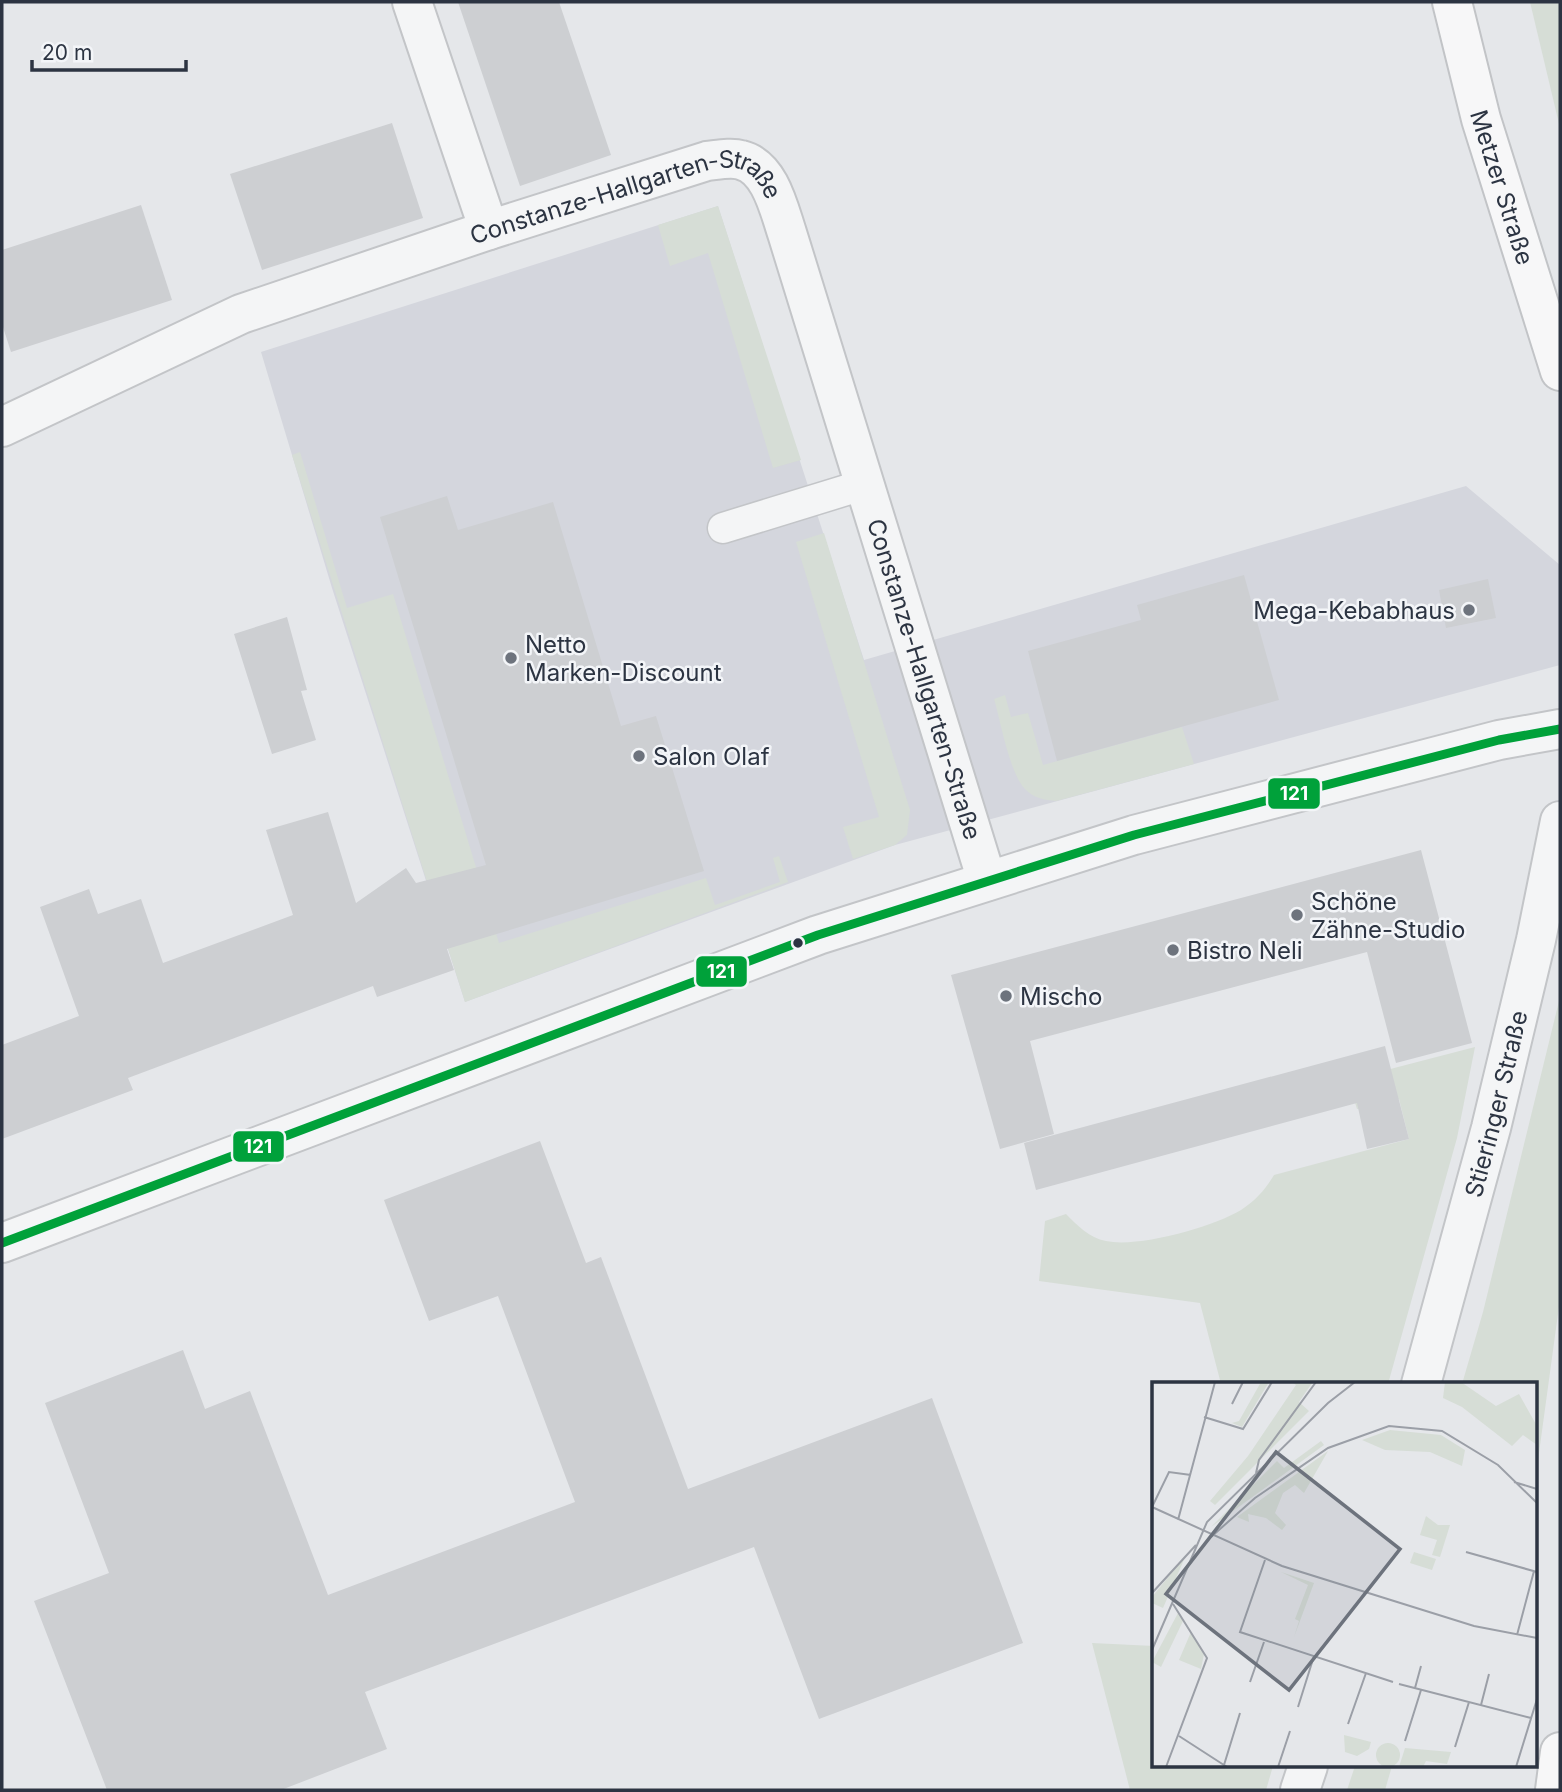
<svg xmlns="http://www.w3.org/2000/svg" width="1562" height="1792" font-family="Inter,sans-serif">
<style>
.built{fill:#d4d6dd}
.green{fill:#d6ddd6}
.building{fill:#cdcfd2}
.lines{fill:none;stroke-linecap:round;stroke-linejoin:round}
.service-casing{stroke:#c3c5c8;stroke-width:33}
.minor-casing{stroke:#c3c5c8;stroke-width:42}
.tertiary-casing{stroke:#c3c5c8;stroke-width:42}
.primary-casing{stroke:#c2c4c7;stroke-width:42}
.service{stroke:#f4f5f6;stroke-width:30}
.minor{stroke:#f4f5f6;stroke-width:38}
.tertiary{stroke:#f4f5f6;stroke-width:38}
.primary{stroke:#f7f7f8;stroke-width:38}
.bus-1-casing{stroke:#f3f5f8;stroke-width:14}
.bus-1{stroke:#00a13a;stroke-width:9}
.poi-dot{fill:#6d737d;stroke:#f3f5f8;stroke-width:2.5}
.bus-dot{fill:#2c3442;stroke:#f3f5f8;stroke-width:2.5}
.labels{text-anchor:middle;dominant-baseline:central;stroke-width:5;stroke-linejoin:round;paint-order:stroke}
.street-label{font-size:24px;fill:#2c3442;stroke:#f3f5f8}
.poi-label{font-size:24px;fill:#2c3442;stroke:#f3f5f8;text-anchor:start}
.inset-road{fill:none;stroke:#9b9fa7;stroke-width:2}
.view{fill:#6d737d;fill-opacity:0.15;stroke:#6d737d;stroke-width:3.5}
.inset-edge{fill:none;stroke:#2c3442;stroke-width:3.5}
.line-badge{stroke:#f3f5f8;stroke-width:2.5}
.badge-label{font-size:19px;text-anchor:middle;font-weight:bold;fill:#fff}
</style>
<rect width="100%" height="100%" fill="#e5e7ea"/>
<polygon class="built" points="718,206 864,660 1466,486 1560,565 1560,665 895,845 465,1002 332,588 261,352"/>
<g class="green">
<polygon points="1530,2 1560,2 1560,128"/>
<polygon points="718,206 801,460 773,468 708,253 670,266 658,225"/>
<polygon points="300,452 347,608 393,594 499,943 706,878 715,905 780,882 773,858 779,856 788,882 465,1002 292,455"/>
<polygon points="824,533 910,810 907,835 895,845 853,859 843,827 879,817 796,542"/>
<path d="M1005,695L1011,717L1028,713L1043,765L1182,727L1194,764L1056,801C1045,800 1033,798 1025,789C1009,772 1001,722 994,699Z"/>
<polygon points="1560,997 1560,1299 1536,1475 1536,1384 1462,1384 1483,1312"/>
<path d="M1475,1047L1457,1138L1388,1384H1221L1200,1303L1039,1281L1045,1221L1066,1214C1077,1225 1089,1238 1106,1241C1138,1248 1213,1227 1241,1210C1256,1200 1265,1190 1274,1175L1409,1139L1399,1099L1357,1109L1348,1080Z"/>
<polygon points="1092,1643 1154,1646 1154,1766 1273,1766 1266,1790 1130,1790"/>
<polygon points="1355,1766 1392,1766 1385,1790 1347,1790"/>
</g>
<g class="building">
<polygon points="458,2 559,2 611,155 520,186"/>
<polygon points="392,123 423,218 262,270 230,174"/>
<polygon points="141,205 172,300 11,352 2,324 2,250"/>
<polygon points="447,496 458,530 553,502 621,726 656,716 704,871 447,949 454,970 377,997 373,986 128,1078 133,1090 2,1139 2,1045 79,1016 40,907 89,889 98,914 141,899 163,963 293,915 266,830 328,812 356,903 406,868 416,883 486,865 380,517"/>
<polygon points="1244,575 1279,700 1057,761 1028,651 1141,620 1137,605"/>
<polygon points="1488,579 1496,618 1446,628 1439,590"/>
<polygon points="287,617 307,690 301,691 316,740 272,754 234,634"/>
<polygon points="1421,850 1472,1043 1396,1063 1367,952 1030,1041 1054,1134 1000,1149 951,975"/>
<polygon points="1385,1046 1409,1139 1367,1149 1357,1103 1036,1190 1024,1143"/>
<polygon points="540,1141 586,1263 601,1257 688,1489 932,1398 1023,1643 819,1719 754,1547 365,1692 387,1749 281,1790 107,1790 34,1601 109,1573 45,1403 183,1350 205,1409 250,1391 328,1595 575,1502 498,1296 429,1321 384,1200"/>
</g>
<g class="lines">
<g class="service-casing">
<polyline id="service" points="723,528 866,484"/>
</g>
<g class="minor-casing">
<g id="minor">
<polyline points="412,2 489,230"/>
<path id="s1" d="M2,427L241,314L489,230L707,161C717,160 731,157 741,160C770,167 779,209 787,233L987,881"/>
<path id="s2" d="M1421,1384L1491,1128L1536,940L1560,821"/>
<polyline points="1300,1790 1308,1766"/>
</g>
</g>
<g class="tertiary-casing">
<polyline id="tertiary" points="2,1243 818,935 1134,835 1499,740 1560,729"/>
</g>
<g class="primary-casing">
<g id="primary">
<path id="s3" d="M1452,2L1481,119L1560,371"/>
<polyline points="1555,1790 1560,1752"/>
</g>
</g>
<use href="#service" class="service"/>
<use href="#minor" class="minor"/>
<use href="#tertiary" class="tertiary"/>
<use href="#primary" class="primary"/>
<g class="bus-1-casing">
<polyline id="bus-1" points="2,1243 818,935 1134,835 1499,740 1560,729"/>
</g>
<use href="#bus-1" class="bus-1"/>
</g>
<g class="poi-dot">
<circle cx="1469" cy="610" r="7"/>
<circle cx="511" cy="658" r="7"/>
<circle cx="639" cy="756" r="7"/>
<circle cx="1297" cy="915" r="7"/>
<circle cx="1173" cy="950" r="7"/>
<circle cx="1006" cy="996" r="7"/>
</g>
<circle class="bus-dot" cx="798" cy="943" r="6"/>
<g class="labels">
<g class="street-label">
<text stroke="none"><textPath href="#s3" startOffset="192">Metzer Straße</textPath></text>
<text stroke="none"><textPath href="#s1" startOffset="674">Constanze-Hallgarten-Straße</textPath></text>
<text stroke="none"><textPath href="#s1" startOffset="1346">Constanze-Hallgarten-Straße</textPath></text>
<text stroke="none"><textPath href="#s2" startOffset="290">Stieringer Straße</textPath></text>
</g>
<g class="poi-label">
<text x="1455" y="610" text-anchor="end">Mega-Kebabhaus</text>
<text x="525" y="644">Netto<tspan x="525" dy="28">Marken-Discount</tspan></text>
<text x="653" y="756">Salon Olaf</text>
<text x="1311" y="901">Schöne<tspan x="1311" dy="28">Zähne-Studio</tspan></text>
<text x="1187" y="950">Bistro Neli</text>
<text x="1020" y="996">Mischo</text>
</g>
</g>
<g transform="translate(1152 1382)">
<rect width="385" height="385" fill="#e5e7ea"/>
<path d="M109,0H117L90,45L80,41L87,39ZM140,0L160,1L147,20L157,29L63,123L58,119L96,74L144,3ZM293,0H309L344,24L367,12L385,44V63L371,53L360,64L310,25L291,16ZM238,48L289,53L313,68L310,84L278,70L233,68L210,58ZM169,59L172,63L59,145L125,79L132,86ZM176,69L152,111L143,103L131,111L123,131L134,143L130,148L114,136L96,132L97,140L85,135ZM274,134L286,143H298L288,175L280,173L285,158L268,153ZM262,170L284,177L280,188L258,181ZM34,173L11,226L0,221V215ZM129,190L162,201L142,255L147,239L143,237L156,203ZM26,231L31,239L9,285L0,280ZM39,250L52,272L49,287L27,278ZM192,353L219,360L217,367L205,374L193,370ZM224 373a12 12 0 1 1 24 0a12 12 0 1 1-24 0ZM253,366L299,370L295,382L274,379L271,385H247Z" fill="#d6ddd6"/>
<path class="inset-road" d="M80,22L91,0M52,35L91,47L120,0M104,91L107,78L164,0M362,100L385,107M0,125L130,184L322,244L385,256M0,125L17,90L39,93M26,138L63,0M59,155L103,116L176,66L237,44L290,49L346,83L385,121M314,170L385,190M113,178L88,250L241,300M0,211L44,163M365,253L382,189M0,268L55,140L176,21L203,0M98,300L112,260M247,302L379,336M263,306L269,284M329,323L337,292M146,325L162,274M196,342L214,291M27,354L75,385M253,359L269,308M303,365L317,320M72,383L88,331M14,385L55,276L21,222M126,385L138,349M364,385L385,317"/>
<path class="view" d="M124,70L248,167L137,308L14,212Z"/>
<rect width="385" height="385" class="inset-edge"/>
</g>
<g class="line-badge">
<rect x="1267" y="777" width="54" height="33" rx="7" fill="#00a13a"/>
<rect x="695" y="955" width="53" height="33" rx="7" fill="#00a13a"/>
<rect x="232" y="1130" width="53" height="33" rx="7" fill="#00a13a"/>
</g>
<g class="badge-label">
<text x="1294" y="800">121</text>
<text x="721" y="978">121</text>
<text x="258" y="1153">121</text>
</g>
<rect width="1562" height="1792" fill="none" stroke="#2c3442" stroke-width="7"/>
<path d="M32 60v10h154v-10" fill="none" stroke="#2c3442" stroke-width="3.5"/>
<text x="42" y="60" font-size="21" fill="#2c3442" stroke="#f3f5f8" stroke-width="5" paint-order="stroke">20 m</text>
</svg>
